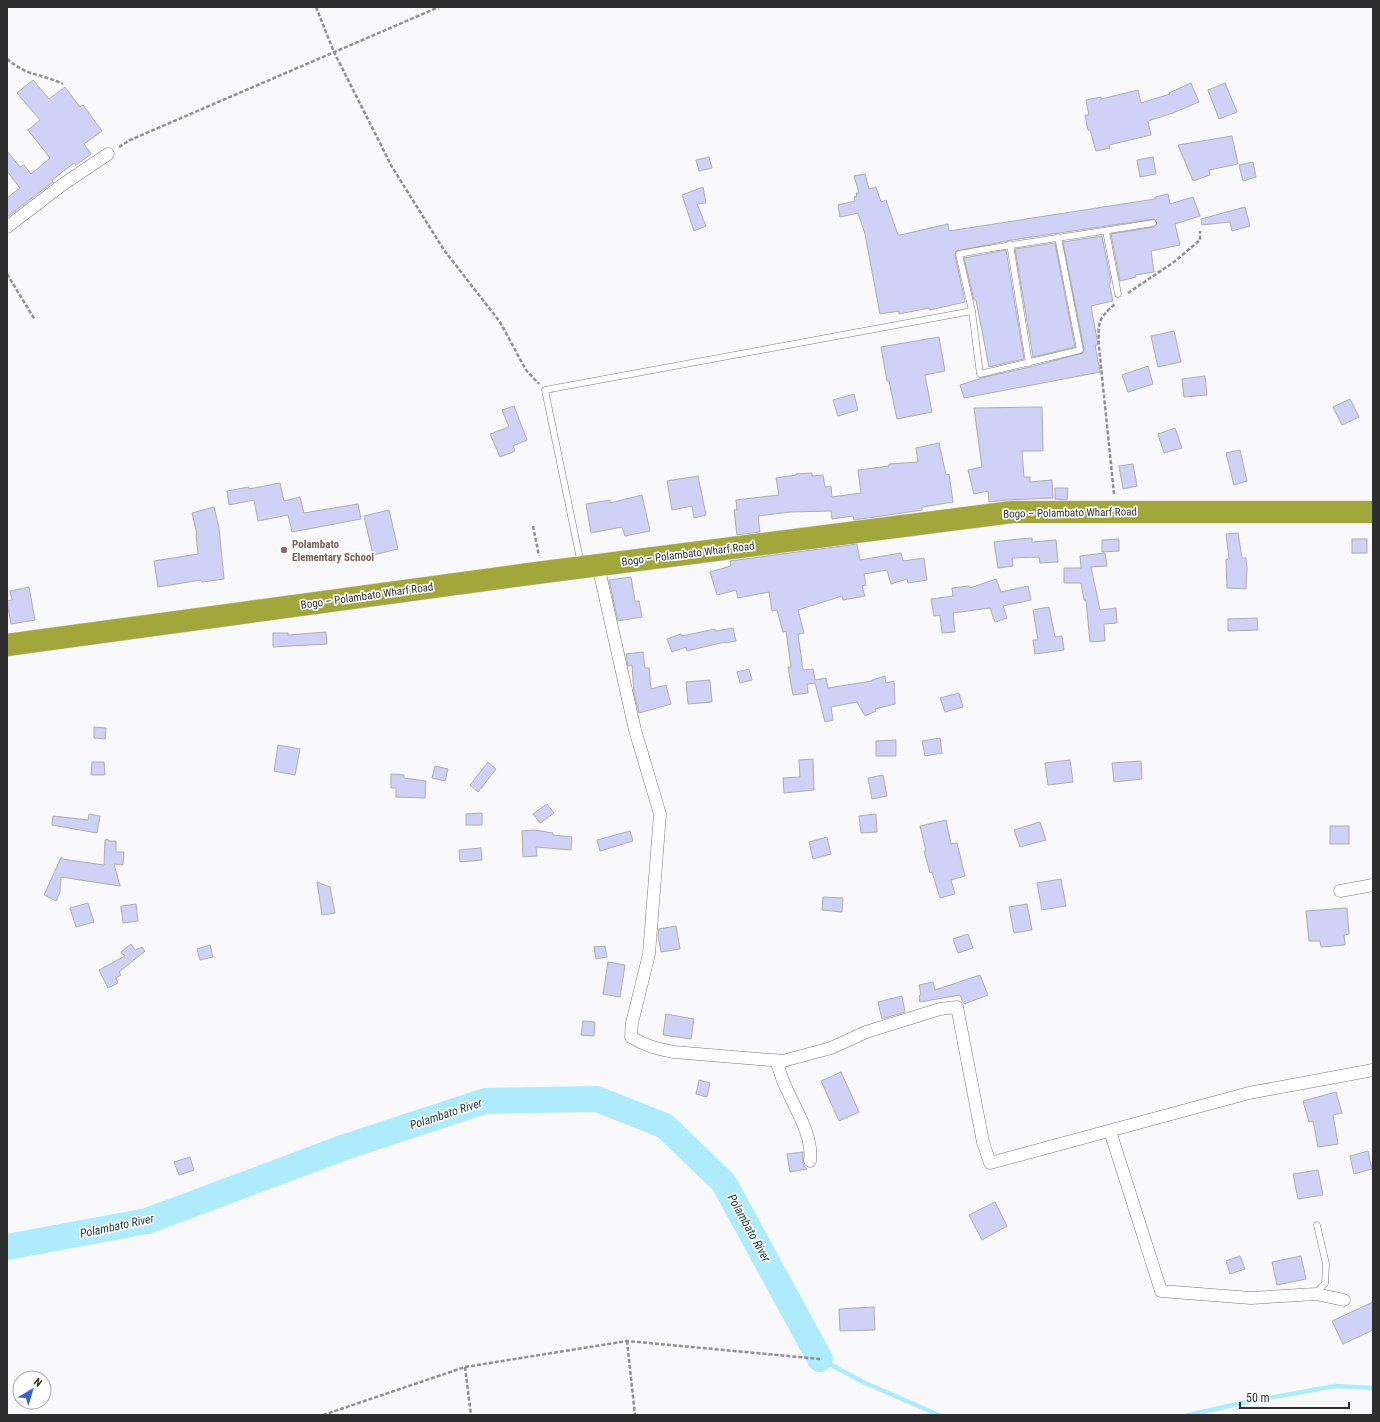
<svg xmlns="http://www.w3.org/2000/svg" width="1380" height="1422" font-family="'Roboto Condensed',sans-serif">
<style>
.lines{fill:none;stroke-linecap:round;stroke-linejoin:round}
.stream{stroke:#aeecfd;stroke-width:4.5}
.river{stroke:#aeecfd;stroke-width:26}
.building{fill:#d0d1f6;stroke:#adadaf}
.lane-casing{stroke:#7b7b7d;stroke-width:7}
.street-casing{stroke:#7b7b7d;stroke-width:13}
.highway-casing{stroke:#d5d5d5;stroke-width:23}
.path{stroke:#909091;stroke-width:2.5;stroke-dasharray:4 2;stroke-linecap:butt}
.lane{stroke:#fff;stroke-width:6}
.street{stroke:#fff;stroke-width:12}
.highway{stroke:#a1a73b;stroke-width:22}
.education-dot{fill:#8d6e63;stroke:#fff;stroke-width:1.5}
.labels{text-anchor:middle;dominant-baseline:central;stroke-width:3.5;stroke-linejoin:round;paint-order:stroke}
.street-label{font-size:11px;fill:#2e2e2f;stroke:#fff}
.education-label{font-size:11px;font-weight:bold;fill:#785e54;stroke:#fff;text-anchor:start}
.water-label{font-size:12px;font-style:italic;fill:#143a43;stroke:#fff}
</style>
<rect width="100%" height="100%" fill="#f9f9fc"/>
<g class="lines">
<g class="stream">
<polyline points="820,1359 863,1382 939,1415"/>
<polyline points="1188,1415 1247,1402 1335,1386 1373,1388"/>
</g>
<polyline class="river" points="7,1247 147,1221 345,1147 485,1101 597,1099 665,1126 724,1183 820,1359"/>
</g>
<g class="building">
<polygon points="33,80 49,99 65,87 80,107 83,105 102,131 84,144 91,154 76,165 74,163 52,180 53,182 7,217 7,198 20,188 7,171 7,151 20,167 24,165 31,174 50,158 28,130 40,120 17,93"/>
<polygon points="1191,83 1199,102 1173,113 1148,121 1151,135 1109,145 1110,148 1096,151 1090,130 1088,130 1085,115 1089,115 1086,100 1101,97 1101,99 1138,90 1141,103 1170,94 1169,93"/>
<polygon points="1225,83 1237,112 1219,119 1208,90"/>
<polygon points="1232,136 1238,164 1209,170 1210,175 1193,181 1178,145"/>
<polygon points="709,157 712,168 699,171 696,160"/>
<polygon points="1153,157 1156,174 1140,177 1137,160"/>
<polygon points="1253,162 1256,177 1243,181 1239,165"/>
<polygon points="865,174 869,189 876,187 881,202 886,200 898,235 900,235 948,224 949,231 1155,199 1155,197 1168,194 1170,204 1193,197 1200,216 1175,224 1180,245 1151,251 1154,272 1135,275 1136,277 1120,281 1111,234 1154,227 1157,223 1154,219 1012,240 1010,240 1007,241 956,251 955,255 965,302 930,310 929,308 899,314 899,311 880,314 865,234 858,213 840,217 838,205 855,201 854,197 857,196 856,193 859,193 854,176"/>
<polygon points="703,187 706,203 697,204 706,226 694,231 682,195"/>
<polygon points="1245,207 1250,226 1232,231 1230,222 1202,225 1201,219"/>
<polygon points="1102,236 1111,282 1109,283 1113,301 1091,306 1098,345 1095,345 1100,372 964,398 960,385 985,377 1030,367 1083,353 1084,349 1063,242"/>
<polygon points="1055,243 1075,347 1033,357 1015,249"/>
<polygon points="1006,250 1024,359 989,367 976,300 974,300 964,258"/>
<polygon points="1174,331 1181,362 1158,367 1151,336"/>
<polygon points="939,337 945,371 925,375 932,412 897,419 889,381 887,381 881,347"/>
<polygon points="1148,366 1153,384 1128,392 1122,375"/>
<polygon points="1205,376 1207,395 1184,397 1182,379"/>
<polygon points="854,394 858,410 838,416 833,400"/>
<polygon points="1350,399 1359,417 1342,425 1333,407"/>
<polygon points="514,406 527,440 513,446 515,451 500,457 490,434 509,427 502,410"/>
<polygon points="1042,407 1043,451 1022,451 1024,477 1030,477 1030,482 1052,480 1053,498 1006,500 989,502 988,491 974,494 968,470 982,467 974,408"/>
<polygon points="1175,428 1182,448 1164,453 1158,434"/>
<polygon points="939,443 946,475 949,474 953,502 922,507 922,510 854,520 853,516 832,519 831,511 790,512 758,516 760,532 737,535 734,510 737,510 736,500 779,495 776,478 796,475 796,474 812,473 812,476 823,475 825,487 831,486 832,497 861,493 858,470 889,466 889,464 918,462 916,448"/>
<polygon points="1240,450 1247,481 1234,485 1226,453"/>
<polygon points="1133,464 1137,486 1123,489 1119,466"/>
<polygon points="698,476 706,515 694,518 692,506 672,510 667,481"/>
<polygon points="280,483 284,501 300,497 304,513 358,504 361,519 292,532 288,515 258,521 254,500 229,505 227,491 249,487 249,489"/>
<polygon points="1055,488 1068,488 1067,500 1055,499"/>
<polygon points="642,495 650,531 625,536 622,527 591,533 586,504 610,500 610,503"/>
<polygon points="214,507 219,528 224,579 202,582 201,580 158,587 154,561 198,554 196,534 197,534 192,513"/>
<polygon points="389,510 398,549 373,555 364,516"/>
<polygon points="1238,533 1242,558 1246,558 1247,569 1246,589 1227,588 1226,559 1229,559 1226,534"/>
<polygon points="1032,538 1032,542 1056,540 1058,562 1040,563 1039,557 1012,558 1013,566 998,568 994,542 1019,539"/>
<polygon points="1119,539 1119,551 1102,552 1102,540"/>
<rect x="1352" y="539" width="15" height="14"/>
<polygon points="857,544 860,560 901,553 903,561 924,558 927,580 908,583 907,579 891,584 887,570 864,574 866,585 862,586 865,596 843,600 842,596 798,610 804,633 798,634 803,670 813,669 815,680 826,678 828,688 872,681 872,680 885,676 886,683 894,681 895,704 875,709 876,711 865,716 857,702 831,707 833,720 825,722 815,683 807,684 808,693 793,695 788,667 791,667 786,631 783,632 777,610 772,611 769,592 738,598 736,590 717,595 710,572 731,566 730,561"/>
<polygon points="1105,553 1107,566 1091,567 1100,610 1116,608 1117,623 1104,624 1105,641 1090,642 1086,600 1084,600 1081,583 1064,583 1064,568 1081,568 1080,556"/>
<polygon points="631,577 635,601 639,601 642,617 618,621 609,580"/>
<polygon points="996,579 1001,592 1028,586 1031,600 1003,606 1007,618 995,622 990,608 953,613 955,632 942,633 940,615 934,616 931,599 953,596 952,588 969,586 970,588"/>
<polygon points="29,587 35,620 11,624 7,602 7,601 12,600 10,591"/>
<polygon points="1049,607 1055,637 1062,636 1064,650 1035,654 1033,640 1038,640 1033,610"/>
<polygon points="1257,618 1258,630 1228,631 1228,619"/>
<polygon points="733,628 736,641 725,643 725,642 687,651 686,647 672,652 667,639 681,634 682,636 715,629 716,631"/>
<polygon points="326,632 327,644 273,647 273,633 288,633 288,635"/>
<polygon points="643,652 645,668 649,668 651,689 666,685 671,704 639,713 634,693 632,665 628,666 626,654"/>
<polygon points="749,669 752,680 740,683 737,672"/>
<polygon points="710,680 712,702 688,704 686,682"/>
<polygon points="959,693 963,707 945,712 940,698"/>
<polygon points="94,727 106,728 105,739 94,738"/>
<polygon points="940,738 942,753 925,756 922,741"/>
<polygon points="896,740 896,756 876,756 876,741"/>
<polygon points="278,745 300,749 295,775 274,771"/>
<polygon points="813,759 814,790 784,793 783,778 800,777 799,760"/>
<polygon points="1070,760 1073,782 1048,785 1045,763"/>
<polygon points="1141,761 1142,779 1114,782 1112,763"/>
<polygon points="92,762 104,762 105,775 91,775"/>
<polygon points="488,762 496,769 478,792 470,785"/>
<polygon points="435,766 448,769 445,781 432,778"/>
<polygon points="391,774 404,775 404,778 426,781 425,798 396,797 396,788 391,788"/>
<polygon points="883,775 887,796 872,799 868,778"/>
<polygon points="547,804 554,813 540,823 533,814"/>
<polygon points="482,813 482,825 466,825 466,814"/>
<polygon points="89,814 100,816 97,833 52,825 53,816 88,820"/>
<polygon points="876,814 877,832 861,833 859,816"/>
<polygon points="946,820 951,844 957,843 965,876 951,880 955,894 940,898 932,872 930,873 924,851 926,851 920,826"/>
<polygon points="1040,822 1046,840 1020,847 1014,830"/>
<rect x="1330" y="826" width="19" height="18"/>
<polygon points="534,830 553,833 553,835 572,837 571,850 536,847 537,856 523,857 522,831"/>
<polygon points="630,831 633,841 600,851 597,840"/>
<polygon points="827,837 831,854 813,859 809,842"/>
<polygon points="108,839 109,841 116,841 116,852 124,852 123,865 114,864 120,886 61,877 60,892 56,901 44,895 59,862 60,859 62,857 62,859 104,865 105,840"/>
<polygon points="481,848 482,860 460,862 459,850"/>
<polygon points="1061,879 1066,906 1042,910 1037,883"/>
<polygon points="317,882 330,887 335,913 322,915"/>
<polygon points="823,897 843,898 842,912 822,910"/>
<polygon points="88,903 94,922 76,927 70,908"/>
<polygon points="136,904 138,921 123,923 121,906"/>
<polygon points="1027,904 1032,930 1014,933 1009,907"/>
<polygon points="1347,908 1349,934 1344,935 1345,945 1321,947 1320,941 1309,941 1306,911"/>
<polygon points="676,926 680,949 661,952 658,935 659,929"/>
<polygon points="968,934 973,948 958,953 953,939"/>
<polygon points="131,944 135,950 142,947 145,951 119,972 121,975 116,978 118,983 108,988 99,970 125,956 121,952"/>
<polygon points="210,945 213,957 200,960 197,949"/>
<polygon points="605,946 607,957 596,959 594,947"/>
<polygon points="608,962 625,965 620,997 603,994"/>
<polygon points="980,975 988,995 964,1004 960,995 920,1002 919,996 921,995 919,985 933,982 935,990"/>
<polygon points="902,996 905,1012 882,1019 878,1002"/>
<polygon points="666,1014 694,1019 691,1039 663,1035"/>
<polygon points="583,1021 595,1022 594,1036 581,1035"/>
<polygon points="841,1072 859,1112 839,1121 821,1081"/>
<polygon points="699,1080 710,1083 707,1097 696,1094"/>
<polygon points="1336,1092 1342,1113 1333,1115 1338,1144 1318,1147 1313,1121 1309,1122 1303,1101"/>
<polygon points="1368,1151 1372,1169 1354,1174 1350,1156"/>
<polygon points="803,1152 803,1164 807,1169 790,1172 787,1154"/>
<polygon points="190,1157 194,1170 179,1175 174,1162"/>
<polygon points="1318,1170 1323,1195 1298,1199 1293,1174"/>
<polygon points="995,1202 1007,1226 982,1240 969,1215"/>
<polygon points="1240,1256 1245,1269 1230,1274 1226,1261"/>
<polygon points="1301,1256 1306,1279 1277,1285 1272,1262"/>
<polygon points="1373,1302 1373,1330 1343,1344 1332,1321"/>
<polygon points="874,1307 875,1330 840,1331 839,1309"/>
</g>
<g class="lines">
<g class="lane-casing">
<g id="lane">
<polyline points="1106,231 1118,294"/>
<path d="M1058,237L1080,350L980,374L972,311L959,254C1024,242 1088,234 1153,223"/>
<polyline points="1010,244 1029,363"/>
<polyline points="581,564 545,390 972,311"/>
<polyline points="1316,1294 1325,1283 1326,1264 1317,1225"/>
</g>
</g>
<g class="street-casing">
<g id="street">
<polyline points="7,227 62,185 108,154"/>
<path d="M598,565L635,730L660,814L649,954L632,1023L631,1037C645,1046 658,1049 674,1052L783,1061L831,1048L866,1032L940,1009L957,1007L983,1142L990,1163L1249,1093L1373,1070"/>
<polyline points="1340,891 1373,885"/>
<path d="M776,1060C778,1066 780,1072 782,1078C791,1103 814,1134 810,1161"/>
<polyline points="1110,1131 1161,1291 1251,1298 1316,1294 1344,1300"/>
</g>
</g>
<g class="highway-casing">
<polyline id="highway" points="7,645 529,574 1012,512 1373,512"/>
</g>
<g class="path">
<polyline points="316,7 334,52 392,167 444,250 500,322 526,370 539,384"/>
<path d="M7,59C13,64 19,68 26,71C38,76 51,78 63,84"/>
<polyline points="119,147 130,140 439,7"/>
<polyline points="7,274 35,320"/>
<polyline points="1128,293 1174,262 1200,240 1200,231"/>
<path d="M1114,494L1099,347C1098,322 1097,320 1116,303"/>
<polyline points="533,526 539,556"/>
<polyline points="627,1341 635,1415"/>
<polyline points="465,1367 471,1415"/>
<polyline points="323,1415 465,1367 627,1341 820,1359"/>
</g>
<use href="#lane" class="lane"/>
<use href="#street" class="street"/>
<use href="#highway" class="highway"/>
</g>
<circle class="education-dot" cx="284" cy="550" r="4"/>
<g class="labels">
<g class="street-label">
<text transform="translate(1070 513) rotate(-1)">Bogo – Polambato Wharf Road</text>
<text transform="translate(688 554) rotate(-7)">Bogo – Polambato Wharf Road</text>
<text transform="translate(367 596) rotate(-8)">Bogo – Polambato Wharf Road</text>
</g>
<g class="education-label">
<text x="292" y="544">Polambato<tspan x="292" dy="13">Elementary School</tspan></text>
</g>
<g class="water-label">
<text transform="translate(446 1114) rotate(-18)">Polambato River</text>
<text transform="translate(117 1226) rotate(-12)">Polambato River</text>
<text transform="translate(749 1228) rotate(61)">Polambato River</text>
</g>
</g>
<rect width="1380" height="1422" fill="none" stroke="#2e2e2f" stroke-width="16"/>
<g transform="translate(32 1390) rotate(38)"><circle r="19" fill="#ffffff" stroke="#ababac"/>
<path d="M0-3L7 15L0 10L-7 15Z" fill="#3565d5"/>
<text y="-6" font-size="11" font-weight="bold" text-anchor="middle" fill="#2e2e2f">N</text>
</g>
<path d="M1240 1402v6h109v-6" fill="none" stroke="#2e2e2f" stroke-width="2"/>
<text x="1246" y="1402" font-size="12" fill="#2e2e2f" stroke="#ffffff" stroke-width="3" paint-order="stroke">50 m</text>
</svg>
